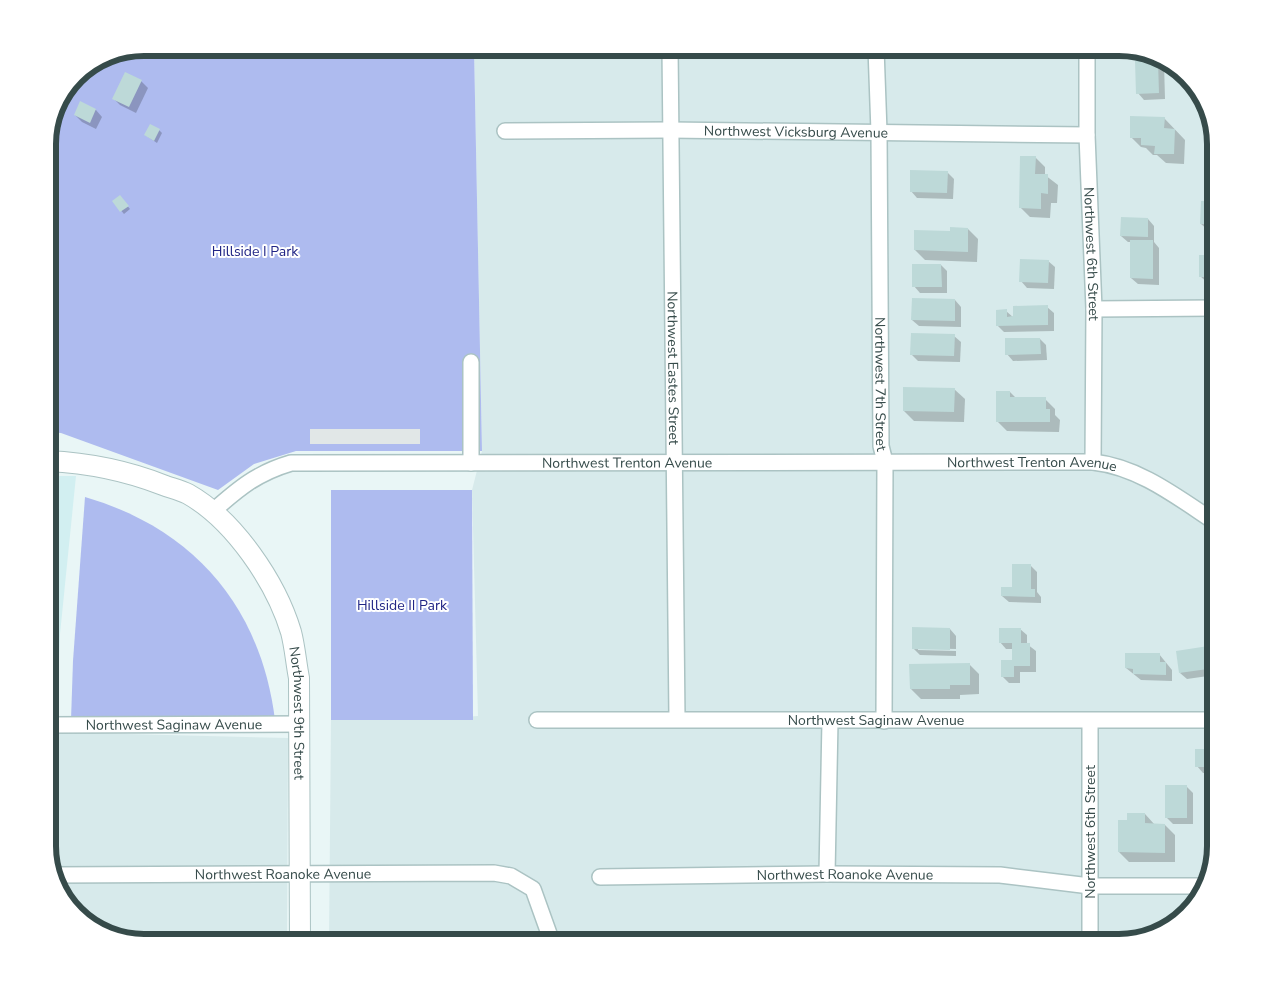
<svg xmlns="http://www.w3.org/2000/svg" width="1263" height="990" font-family="'Nunito Sans',sans-serif">
<style>
.residential{fill:#d7eaeb}
.education{fill:#d2eff1}
.green{fill:#aebbef}
.parking{fill:#e1e7e7}
.shadow{fill:#0003}
.building{fill:#bdd9d8}
.lines{fill:none;stroke-linecap:round;stroke-linejoin:round}
.minor-casing{stroke:#abc3c3;stroke-width:18}
.tertiary-casing{stroke:#abc3c3;stroke-width:22}
.minor{stroke:#fff;stroke-width:15}
.tertiary{stroke:#fff;stroke-width:20}
.labels{text-anchor:middle;dominant-baseline:central;stroke-width:4;stroke-linejoin:round;paint-order:stroke}
.street-label{font-size:14px;fill:#364b4a;stroke:#fff}
.park-label{font-size:14px;fill:#212585;stroke:#fff}
.rim{fill:none;stroke:#364b4a;stroke-width:6}
</style>
<rect width="100%" height="100%" fill="#e9f6f6"/>
<g class="residential">
<polygon points="474,48 1119,48 1178,68 1206,102 1215,144 1215,846 1195,905 1161,933 1119,942 329,942 331,720 416,720 478,716 472,490 482,451"/>
<polygon points="48,732 288,738 287,942 144,942 85,922 58,889 48,852"/>
</g>
<polygon class="education" points="48,476 76,476 60,634 57,706 48,706"/>
<g class="green">
<polygon points="144,48 474,48 482,451 296,451 254,464 218,490 61,433 48,432 48,137 58,101 80,72"/>
<polygon points="331,490 472,490 473,720 331,720"/>
<path d="M85,497C195,529 261,608 275,720H71L73,661Z"/>
</g>
<rect class="parking" x="310" y="429" width="110" height="15"/>
<g class="shadow">
<polygon points="1141,55 1164,63 1165,99 1144,100 1138,93"/>
<polygon points="141,81 148,88 136,113 120,105 114,99"/>
<polygon points="81,103 96,110 102,117 96,129 82,122 75,115"/>
<polygon points="1164,118 1185,140 1184,164 1166,163 1157,155 1153,155 1146,148 1141,147 1131,137"/>
<polygon points="159,130 162,133 157,143 145,135"/>
<polygon points="1035,157 1045,167 1045,175 1058,185 1057,203 1051,203 1050,218 1030,217 1020,207"/>
<polygon points="947,172 954,179 953,199 917,198 911,191"/>
<polygon points="122,199 130,209 124,214 113,201"/>
<polygon points="1202,202 1215,202 1215,230 1208,230 1201,224"/>
<polygon points="1148,219 1154,226 1154,242 1159,248 1159,285 1138,284 1131,278 1132,242 1128,242 1121,236"/>
<polygon points="968,229 978,239 977,262 925,260 915,250 951,232"/>
<polygon points="1200,256 1215,256 1215,286 1211,286 1200,276"/>
<polygon points="1048,261 1055,267 1054,289 1027,288 1021,281"/>
<polygon points="941,265 947,271 947,293 920,293 914,286"/>
<polygon points="955,300 961,307 961,327 919,326 912,320"/>
<polygon points="1047,307 1054,313 1054,331 1004,332 997,325 1006,311 1014,318"/>
<polygon points="954,336 961,342 960,362 918,361 911,354"/>
<polygon points="1040,339 1046,345 1047,360 1013,361 1007,354"/>
<polygon points="954,389 965,399 964,422 914,421 904,411"/>
<polygon points="1010,392 1016,398 1045,399 1055,409 1055,415 1060,420 1059,432 1007,431 997,421"/>
<polygon points="1031,566 1037,572 1037,592 1041,597 1041,603 1009,602 1002,596 1013,588"/>
<polygon points="950,629 956,636 956,649 918,648 918,650 956,651 956,656 920,655 913,648"/>
<polygon points="1020,629 1027,635 1027,644 1036,651 1036,672 1020,672 1020,683 1009,683 1002,676 1013,662 1013,649 1006,649 1000,642"/>
<polygon points="1214,647 1215,675 1187,679 1180,673"/>
<polygon points="1159,654 1172,670 1172,681 1141,680 1126,668"/>
<polygon points="969,664 979,674 979,694 960,695 960,699 921,699 911,689"/>
<polygon points="1197,750 1215,750 1215,773 1203,773 1197,766"/>
<polygon points="1186,786 1193,793 1193,824 1173,824 1166,817"/>
<polygon points="1145,814 1155,825 1165,825 1175,835 1175,862 1129,862 1119,852 1129,821"/>
<polygon points="1207,819 1215,819 1214,851 1207,844"/>
</g>
<g class="building">
<polygon points="1140,55 1158,61 1159,93 1136,94 1135,61 1140,61"/>
<polygon points="125,72 142,80 129,107 112,99"/>
<polygon points="80,101 96,109 90,123 74,115"/>
<polygon points="1130,116 1165,117 1164,128 1175,129 1174,154 1154,154 1155,146 1141,145 1141,138 1130,138"/>
<polygon points="150,124 160,129 154,141 144,135"/>
<polygon points="1020,156 1036,156 1035,174 1048,174 1048,194 1041,193 1041,209 1019,208"/>
<polygon points="1211,166 1215,166 1215,184 1212,184"/>
<polygon points="910,170 948,171 947,193 910,192"/>
<polygon points="120,195 129,206 120,212 112,201"/>
<polygon points="1201,201 1215,201 1215,224 1200,224"/>
<polygon points="1121,217 1148,218 1148,237 1120,236"/>
<polygon points="950,227 968,228 968,252 914,250 914,230 950,231"/>
<polygon points="1130,240 1153,240 1153,279 1130,278"/>
<rect x="1199" y="255" width="16" height="22"/>
<polygon points="1020,259 1049,260 1048,283 1019,282"/>
<polygon points="912,264 941,264 942,287 912,287"/>
<polygon points="912,298 955,299 955,321 911,320"/>
<polygon points="1048,305 1048,325 996,326 996,310 1007,309 1007,317 1013,316 1013,306"/>
<polygon points="911,333 955,334 954,356 910,355"/>
<polygon points="1005,338 1040,338 1041,354 1005,355"/>
<polygon points="903,387 955,388 954,412 903,411"/>
<polygon points="996,391 1010,391 1010,397 1046,397 1046,409 1050,409 1050,422 996,422"/>
<polygon points="1012,564 1031,564 1031,589 1035,589 1035,597 1001,596 1001,587 1012,587"/>
<polygon points="912,627 950,628 950,650 912,649"/>
<polygon points="999,628 1021,628 1021,643 1030,643 1030,666 1014,666 1014,677 1001,677 1001,660 1012,660 1012,643 999,643"/>
<polygon points="1215,645 1215,668 1179,673 1176,651"/>
<polygon points="1125,653 1160,653 1160,662 1166,662 1166,675 1133,674 1133,669 1125,668"/>
<polygon points="970,663 970,685 950,685 950,689 910,689 909,664"/>
<rect x="1195" y="749" width="20" height="18"/>
<rect x="1165" y="785" width="22" height="33"/>
<polygon points="1127,813 1145,813 1145,823 1165,824 1165,853 1118,852 1118,820 1127,820"/>
<rect x="1206" y="817" width="9" height="28"/>
<polygon points="1144,929 1166,929 1161,933 1144,937"/>
<polygon points="1116,937 1134,937 1134,939 1116,942"/>
</g>
<g class="lines">
<g class="minor-casing">
<g id="minor">
<path id="s1" d="M670,48L677,719"/>
<path id="s2" d="M876,48L879,132L881,446L885,462L884,721"/>
<path id="s3" d="M1087,48V135L1094,309L1093,462"/>
<path id="s4" d="M505,131L670,130L1087,135"/>
<polyline points="1094,309 1215,308"/>
<polyline points="471,463 471,362"/>
<polyline points="48,496 49,461"/>
<path id="s5" d="M212,512C239,488 257,473 291,463L1093,462C1139,467 1177,497 1215,522"/>
<path id="s6" d="M537,720H1215"/>
<path id="s7" d="M48,725L300,724"/>
<polyline points="827,874 830,721"/>
<path id="s8" d="M54,875L494,873L511,876L533,889L552,942"/>
<path id="s9" d="M600,877L827,874L1000,875L1090,886H1202"/>
<polyline points="1090,942 1090,721"/>
</g>
</g>
<g class="tertiary-casing">
<g id="tertiary">
<path id="s10" d="M48,461C89,463 125,470 163,485C171,488 180,490 188,494C234,520 276,582 291,632C295,647 296,663 299,678L300,942"/>
</g>
</g>
<use href="#minor" class="minor"/>
<use href="#tertiary" class="tertiary"/>
</g>
<g class="labels">
<g class="street-label">
<text stroke="none"><textPath href="#s4" startOffset="291">Northwest Vicksburg Avenue</textPath></text>
<text stroke="none"><textPath href="#s3" startOffset="206">Northwest 6th Street</textPath></text>
<text stroke="none"><textPath href="#s1" startOffset="320">Northwest Eastes Street</textPath></text>
<text stroke="none"><textPath href="#s2" startOffset="336">Northwest 7th Street</textPath></text>
<text stroke="none"><textPath href="#s5" startOffset="430">Northwest Trenton Avenue</textPath></text>
<text stroke="none"><textPath href="#s5" startOffset="835">Northwest Trenton Avenue</textPath></text>
<text stroke="none"><textPath href="#s10" startOffset="402">Northwest 9th Street</textPath></text>
<text stroke="none"><textPath href="#s6" startOffset="339">Northwest Saginaw Avenue</textPath></text>
<text stroke="none"><textPath href="#s7" startOffset="126">Northwest Saginaw Avenue</textPath></text>
<text transform="translate(1090 832) rotate(-90)">Northwest 6th Street</text>
<text stroke="none"><textPath href="#s9" startOffset="245">Northwest Roanoke Avenue</textPath></text>
<text stroke="none"><textPath href="#s8" startOffset="229">Northwest Roanoke Avenue</textPath></text>
</g>
<g class="park-label">
<text x="255" y="251">Hillside I Park</text>
<text x="402" y="605">Hillside II Park</text>
</g>
</g>
<path d="M0 0H1263V990H0ZM144 56H1119A88 88 0 0 1 1207 144V846A88 88 0 0 1 1119 934H144A88 88 0 0 1 56 846V144A88 88 0 0 1 144 56Z" fill="#fff" fill-rule="evenodd"/>
<path class="rim" d="M144 56H1119A88 88 0 0 1 1207 144V846A88 88 0 0 1 1119 934H144A88 88 0 0 1 56 846V144A88 88 0 0 1 144 56Z"/>
</svg>
